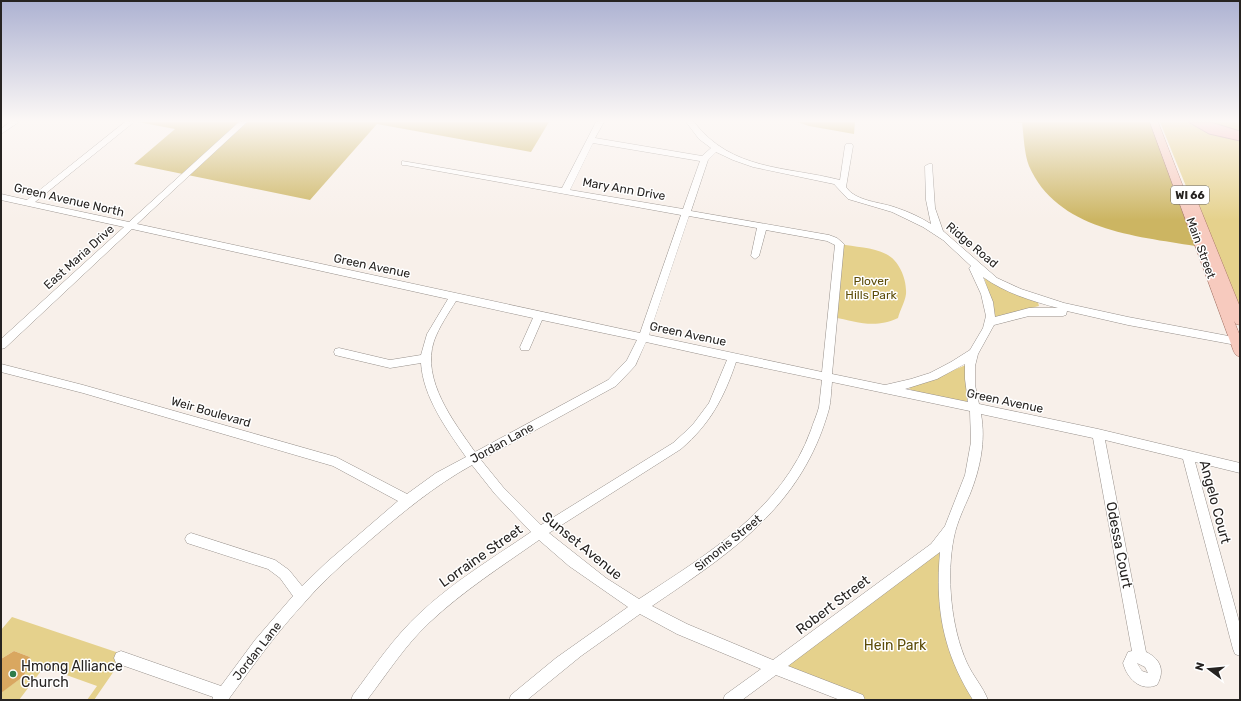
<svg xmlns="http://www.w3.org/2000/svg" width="1241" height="701" font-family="Rubik,sans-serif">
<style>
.green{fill:#e5d18c}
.forest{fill:#ccb562}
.water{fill:#f6aeb1;stroke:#b88486}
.building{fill:#d9a760}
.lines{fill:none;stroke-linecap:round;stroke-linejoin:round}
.minor-casing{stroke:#97908b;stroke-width:1}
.major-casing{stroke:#aa786a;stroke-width:1}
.minor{fill:#fff;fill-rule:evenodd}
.major{fill:#f7cabe;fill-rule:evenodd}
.poi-dot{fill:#2f7c4b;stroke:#fff;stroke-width:1.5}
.labels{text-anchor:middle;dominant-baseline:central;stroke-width:3;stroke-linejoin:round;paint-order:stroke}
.shield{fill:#fff;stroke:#676564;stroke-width:1}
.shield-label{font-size:11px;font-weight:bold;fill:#262321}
.street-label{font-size:12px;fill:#262321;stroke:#fff}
.park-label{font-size:12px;fill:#5c4c08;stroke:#fff}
.near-street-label{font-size:14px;fill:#262321;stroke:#fff}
.near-park-label{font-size:14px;fill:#5c4c08;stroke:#fff}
.near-poi-label{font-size:14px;fill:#262321;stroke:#fff;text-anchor:start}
</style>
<rect width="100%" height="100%" fill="#f8f0ea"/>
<g class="green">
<polygon points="1160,122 1240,122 1240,307 1234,305"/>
<path d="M840,244C854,247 873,247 886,254C899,260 907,279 906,294C905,302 900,310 898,318C875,329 857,322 833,317Z"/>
<polygon points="984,277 1038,302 1039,306 995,317"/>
<polygon points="966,365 967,402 912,391 909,388"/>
<polygon points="950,529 944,611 981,700 858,700 774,667 898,576"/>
<polygon points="12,617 125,655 94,700 87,700 97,686 44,667 19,700 1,700 1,694 3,691 24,676 30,657 14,651 1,659 1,630"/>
</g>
<g class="forest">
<polygon points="138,122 549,122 531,152 377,124 310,200 134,164 175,129"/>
<polygon points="797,122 855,122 854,134 809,126"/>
<path d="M1013,122H1150L1195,246C1135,236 1057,230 1029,166C1024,153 1024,137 1022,123Z"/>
</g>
<polygon class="water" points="1188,122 1211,122 1240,131 1240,141 1209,134"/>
<polygon class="building" points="14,651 30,657 24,676 1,693 1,659"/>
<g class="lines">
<g class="minor-casing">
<g id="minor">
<polygon points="10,122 19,122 1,134 1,129"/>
<path d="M125,122H134L35,202L129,222L239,122H247L137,224L640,333L681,215L405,165H402V161L562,188L596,122H604L595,138L702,156L711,148L699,139L686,122H694C732,171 785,166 840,180L845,146L846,144H852L853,146L846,187C856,202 882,202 897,208C909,212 920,217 931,224L926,200L925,166L929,164H932L935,208L943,231L997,278L1021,289L1064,303L1128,317L1239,338L1240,343L1236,345L1128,325L1067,311L1066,315L1063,316H1029L994,325L978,354L975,366V385L979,404L1098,429L1240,463V473L1195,462L1240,625V656L1235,654L1233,649L1183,459L1105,440L1146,652C1161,659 1165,671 1157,685C1140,692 1127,678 1123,663L1128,652L1132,651L1093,438L981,414C986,441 980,469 970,494C964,508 957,522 954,537C946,575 951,628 967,663C973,676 983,687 988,700H973C943,652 935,608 940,552L788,666L863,695L865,700H840L776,675L742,700H723L725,695L761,669L677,634L640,614L581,656L527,700H509L511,695L556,658L628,607L569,566L539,540C502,566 463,591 430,622C405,645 387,674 367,700H351L353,695C374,667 394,637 420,613C453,582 493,558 531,532L495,494L472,465C434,486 402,513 369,541C347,560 324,580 305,602C277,632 252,667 228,700H212L213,697L116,663L114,658L116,653L121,651L221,686L255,640L293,596L280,578L268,569L187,543L185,539L187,535L191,533L275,560L289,570L302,586L327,562L398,501L333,466L83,393L1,372V364L83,385L336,457L407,494L436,473L466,457C447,430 423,397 421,363L390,368L339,356L335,355L334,352L335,349L339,348L390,360L421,355L427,334L448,299L132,229L5,348L1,349V339L124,227L1,200V194L27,200ZM593,143L700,161L683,209L570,190ZM716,152L733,160L753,167L834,184L848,199L892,212L923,227L943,240L971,266L969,268L981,294L986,316L983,328L970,350L951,362L930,373L911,379L885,385L832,374L844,244L837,238L829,235L691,211L708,160ZM689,216L757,228L751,256L755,259L759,256L766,230L827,241L835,245L822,372L649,335ZM983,277C1005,293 1032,301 1058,308H1029L995,317L993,302ZM456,301L533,318L520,347L521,350H529L542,320L637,340L627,360L608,380L475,452C454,422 421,380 434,341C439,327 448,314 456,301ZM646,342L727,360L709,403L694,423L684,433L673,443L541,525L503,487L481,460L616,386L635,366ZM736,362L822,380C821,389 820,398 819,407C817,415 813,423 811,430C782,510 706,555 639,599L606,578L549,533L681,449C710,424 724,398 736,362ZM965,364V379L968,402L905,389L937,379ZM832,382L970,411L971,442L965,475L945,526L931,544L773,660L687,624L652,606C730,553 802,507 829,409C831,401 831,391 832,382ZM1137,663L1145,667L1148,673L1142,671Z"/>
</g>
</g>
<g class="major-casing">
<polygon id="major" points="1150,122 1158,122 1189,202 1193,200 1198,203 1240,307 1240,325 1236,324 1234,321 1240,336 1240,357 1236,355 1234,352"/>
</g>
<use href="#minor" class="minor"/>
<use href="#major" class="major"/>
</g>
<linearGradient id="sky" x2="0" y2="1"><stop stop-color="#adb2d2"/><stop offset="0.55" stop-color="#fcf8f6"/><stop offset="1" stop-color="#fcf8f6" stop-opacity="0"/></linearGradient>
<rect width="1241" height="220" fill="url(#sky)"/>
<circle class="poi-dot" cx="13" cy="674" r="4"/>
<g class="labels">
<rect class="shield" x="1171" y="186" width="38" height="18" rx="3"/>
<g class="shield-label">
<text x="1190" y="195">WI 66</text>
</g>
<g class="street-label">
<text transform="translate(624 189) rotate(10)">Mary Ann Drive</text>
<text transform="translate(69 200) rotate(13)">Green Avenue North</text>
<text transform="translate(972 245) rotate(40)">Ridge Road</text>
<text transform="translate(1201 248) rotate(70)">Main Street</text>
<text transform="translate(79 257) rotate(-42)">East Maria Drive</text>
<text transform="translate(372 266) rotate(12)">Green Avenue</text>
<text transform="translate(688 334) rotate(12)">Green Avenue</text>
<text transform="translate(1005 401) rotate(12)">Green Avenue</text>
<text transform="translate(211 412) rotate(16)">Weir Boulevard</text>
<text transform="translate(502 443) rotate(-29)">Jordan Lane</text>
<text transform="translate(728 543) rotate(-39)">Simonis Street</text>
<text transform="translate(257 651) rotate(-52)">Jordan Lane</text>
</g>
<g class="park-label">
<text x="871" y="281">Plover<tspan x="871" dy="14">Hills Park</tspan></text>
</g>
<g class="near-street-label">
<text transform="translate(1215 502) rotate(75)">Angelo Court</text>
<text transform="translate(1119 545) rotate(79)">Odessa Court</text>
<text transform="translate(582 546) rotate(39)">Sunset Avenue</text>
<text transform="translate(481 556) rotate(-35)">Lorraine Street</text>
<text transform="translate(833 605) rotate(-37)">Robert Street</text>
</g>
<g class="near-park-label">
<text x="895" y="645">Hein Park</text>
</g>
<g class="near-poi-label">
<text x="21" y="666">Hmong Alliance<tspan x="21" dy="16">Church</tspan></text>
</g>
</g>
<rect width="1241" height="701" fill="none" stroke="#262321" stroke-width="4"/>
<g transform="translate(1209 669) rotate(286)" stroke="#ffffff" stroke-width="3" paint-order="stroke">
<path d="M0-3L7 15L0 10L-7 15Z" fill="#262321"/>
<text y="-6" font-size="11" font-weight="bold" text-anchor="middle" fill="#262321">N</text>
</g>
</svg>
